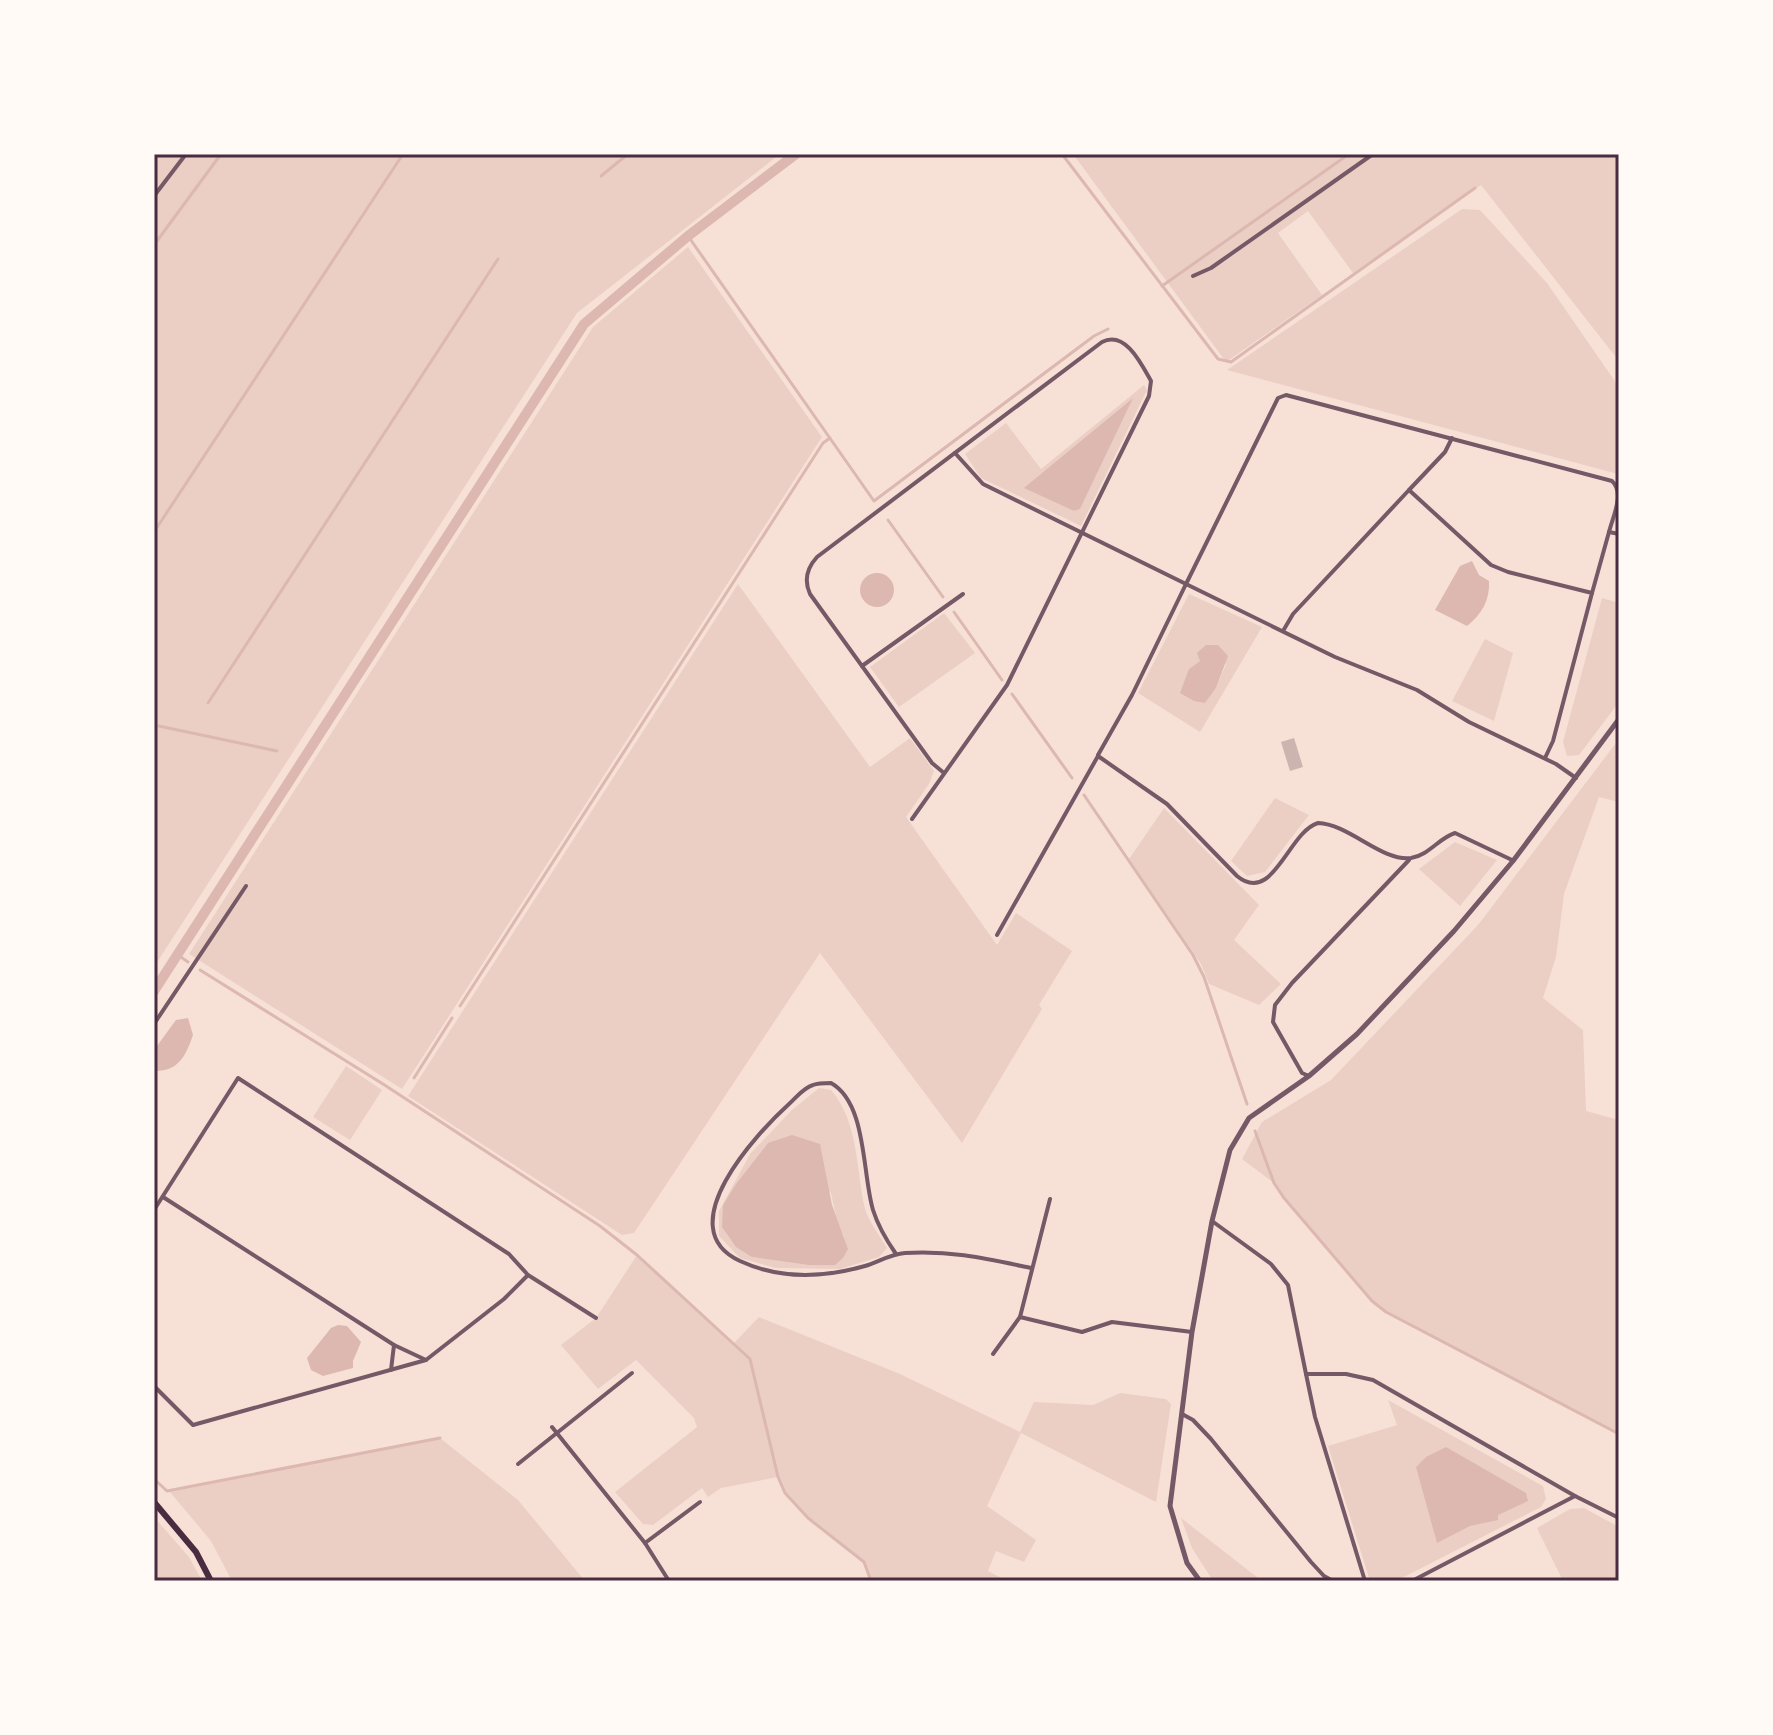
<svg xmlns="http://www.w3.org/2000/svg" width="1773" height="1735" font-family="Karla,sans-serif">
<style>
.green{fill:#ebcfc5;fill-rule:evenodd}
.water{fill:#dcb8b0}
.lines{fill:none;stroke-linecap:round;stroke-linejoin:round}
.stream{stroke:#dcb8b0;stroke-width:3}
.canal{stroke:#dcb8b0;stroke-width:10}
.building{fill:#ccb4b1}
.minor{stroke:#755966;stroke-width:4}
.tertiary{stroke:#755966;stroke-width:5}
.secondary{stroke:#4a2c40;stroke-width:6}
.neatline{fill:none;stroke:#4a2c40;stroke-width:3}
</style>
<rect width="100%" height="100%" fill="#f7e1d7"/>
<g class="green">
<polygon points="154,154 780,154 577,313 154,967"/>
<polygon points="1073,154 1619,154 1619,361 1481,185 1353,273 1308,211 1278,233 1322,295 1226,362"/>
<polygon points="1462,209 1480,210 1547,283 1619,387 1618,474 1227,370"/>
<polygon points="688,247 822,437 402,1089 189,954 593,327"/>
<path d="M1144,385L1147,390L1081,526L981,478L965,454L1006,423L1041,469ZM1132,399L1080,509L1074,511L1025,488Z"/>
<polygon points="738,584 870,767 910,738 934,771 929,784 906,817 997,945 1016,913 1072,951 1039,1005 1042,1009 962,1143 820,953 634,1233 622,1235 408,1096"/>
<path d="M1189,594L1262,627L1200,732L1138,693ZM1200,661L1226,664L1216,688L1205,703L1189,669Z"/>
<polygon points="1602,598 1619,603 1619,702 1579,755 1567,756 1563,742"/>
<polygon points="944,613 975,653 899,707 870,667"/>
<polygon points="1485,639 1513,653 1494,721 1452,701"/>
<polygon points="1619,739 1619,802 1599,797 1564,894 1556,957 1543,998 1583,1030 1586,1111 1619,1120 1619,1434 1386,1312 1372,1301 1284,1198 1274,1183 1242,1159 1262,1122 1331,1080 1478,925"/>
<polygon points="1275,798 1309,815 1265,872 1247,876 1231,861"/>
<polygon points="1164,808 1259,905 1234,940 1281,984 1259,1005 1209,984 1201,964 1129,859"/>
<polygon points="1455,842 1497,860 1460,906 1419,869"/>
<polygon points="346,1066 382,1090 350,1140 313,1117"/>
<path d="M819,1088L831,1090C859,1122 856,1170 865,1209C869,1222 880,1236 887,1248L879,1257L840,1269L775,1268L740,1258L719,1236V1211L750,1154L792,1110ZM768,1143L831,1193L838,1226L844,1236L835,1265H808L752,1257L723,1205Z"/>
<polygon points="637,1255 733,1344 759,1317 900,1374 1020,1432 1034,1402 1093,1405 1120,1393 1166,1399 1171,1404 1156,1502 1021,1433 987,1506 1036,1540 1024,1562 996,1551 988,1571 1007,1581 871,1581 864,1562 808,1518 785,1493 778,1477 721,1488 708,1497 702,1488 653,1525 643,1524 615,1492 697,1427 694,1418 636,1360 598,1389 561,1345 596,1318"/>
<polygon points="1388,1400 1543,1486 1546,1499 1541,1507 1396,1581 1370,1581 1328,1446 1397,1425"/>
<polygon points="440,1438 518,1500 585,1581 232,1581 211,1541 170,1492"/>
<polygon points="1584,1508 1619,1527 1619,1581 1563,1581 1537,1528 1570,1509"/>
<polygon points="154,1517 189,1557 202,1581 154,1581"/>
<polygon points="1181,1518 1262,1581 1213,1581 1192,1548"/>
</g>
<g class="water">
<polygon points="1133,398 1080,509 1074,511 1024,488"/>
<path d="M1472,561L1479,575L1489,581C1490,600 1482,614 1467,626L1435,610L1460,566Z"/>
<circle cx="877" cy="590" r="17"/>
<polygon points="1206,645 1218,645 1228,656 1216,688 1205,703 1194,701 1180,693 1189,669 1200,661 1197,653"/>
<path d="M188,1018L193,1035C186,1055 179,1071 155,1071L154,1050L176,1020Z"/>
<polygon points="792,1135 820,1144 832,1205 848,1249 843,1258 835,1265 808,1265 752,1257 736,1247 722,1227 723,1205 736,1184 768,1143"/>
<polygon points="338,1325 347,1326 361,1342 353,1361 353,1368 323,1376 311,1370 307,1358 331,1328"/>
<polygon points="1446,1447 1526,1493 1528,1501 1498,1515 1498,1520 1470,1526 1437,1543 1416,1467 1426,1457"/>
</g>
<g class="lines">
<g class="stream">
<polyline points="1062,154 1218,359 1231,362 1475,188"/>
<polyline points="601,176 628,154"/>
<polyline points="688,236 874,501 1094,336 1108,329"/>
<polyline points="154,245 221,154"/>
<polyline points="1162,286 1349,154"/>
<polyline points="888,520 943,597"/>
<polyline points="154,532 403,154"/>
<polyline points="954,612 1002,680"/>
<polyline points="1012,694 1072,778"/>
<polyline points="208,703 498,259"/>
<polyline points="154,725 277,751"/>
<polyline points="1084,795 1193,955 1204,977 1247,1104"/>
<polyline points="178,955 188,962"/>
<polyline points="200,970 383,1084 600,1226 637,1255 750,1359 778,1477 785,1493 808,1518 864,1562 871,1581"/>
<polyline points="460,1006 823,443 830,438"/>
<polyline points="414,1078 452,1018"/>
<polyline points="1255,1131 1274,1183 1284,1198 1372,1301 1386,1312 1619,1434"/>
<polyline points="154,1479 167,1491 440,1438"/>
<polyline points="1611,1581 1619,1577"/>
</g>
<polyline class="canal" points="154,991 584,324 688,236 796,154"/>
</g>
<polygon class="building" points="1294,738 1303,767 1290,771 1281,742"/>
<g class="lines">
<g class="minor">
<polyline points="1616,154 1619,158"/>
<polyline points="154,196 186,154"/>
<polyline points="1193,276 1211,268 1373,154"/>
<polyline points="955,453 983,484 1186,584 1132,695 1098,755"/>
<polyline points="1409,490 1445,452 1452,438"/>
<polyline points="1592,593 1609,532"/>
<polyline points="1283,631 1293,614 1409,490 1491,565 1508,572 1592,593 1553,741 1545,758"/>
<polyline points="862,666 963,594"/>
<path d="M1576,778L1556,764L1469,722L1417,690L1335,657L1186,584L1278,398L1286,395L1612,481C1625,493 1613,516 1609,532L1619,534"/>
<path d="M912,819L1007,685L1149,396L1151,381C1141,363 1125,330 1102,342L817,557C807,568 804,581 810,594L932,763L944,773"/>
<path d="M997,935L1098,756L1167,804L1237,876C1273,906 1288,832 1318,823C1349,824 1382,862 1411,858C1429,855 1439,838 1455,833L1512,860"/>
<polyline points="154,1024 246,886"/>
<polyline points="1309,1076 1302,1073 1273,1022 1275,1005 1292,983 1409,860"/>
<polyline points="163,1197 394,1345 426,1360"/>
<polyline points="154,1210 238,1078 509,1254 528,1275 596,1318"/>
<polyline points="1212,1221 1271,1264 1288,1285 1306,1374 1346,1374 1373,1380 1575,1496 1619,1518"/>
<path d="M896,1254C887,1241 878,1226 873,1210C862,1173 867,1103 831,1083C825,1083 818,1083 813,1085C803,1088 797,1097 789,1104C757,1133 668,1228 740,1261C781,1280 823,1278 865,1266C878,1262 891,1254 905,1253C951,1250 988,1259 1031,1268"/>
<polyline points="1020,1317 1050,1199"/>
<polyline points="993,1354 1020,1317 1082,1332 1112,1322 1192,1332"/>
<polyline points="391,1370 394,1345"/>
<polyline points="1306,1374 1315,1417 1365,1581"/>
<polyline points="154,1386 193,1425 426,1360 504,1299 527,1276"/>
<polyline points="1182,1414 1193,1420 1211,1439 1311,1562 1324,1576 1333,1581"/>
<polyline points="552,1427 645,1543 669,1581"/>
<polyline points="518,1464 632,1373"/>
<polyline points="645,1543 700,1502"/>
<polyline points="1412,1581 1575,1496"/>
</g>
<polyline class="tertiary" points="1200,1581 1187,1563 1170,1506 1192,1332 1212,1221 1230,1150 1249,1118 1309,1076 1357,1034 1454,931 1513,861 1619,719"/>
<polyline class="secondary" points="154,1502 196,1552 211,1581"/>
</g>
<rect width="1773" height="1735" fill="none" stroke="#fffaf5" stroke-width="312"/>
<rect x="156" y="156" width="1461" height="1423" class="neatline"/>
</svg>
